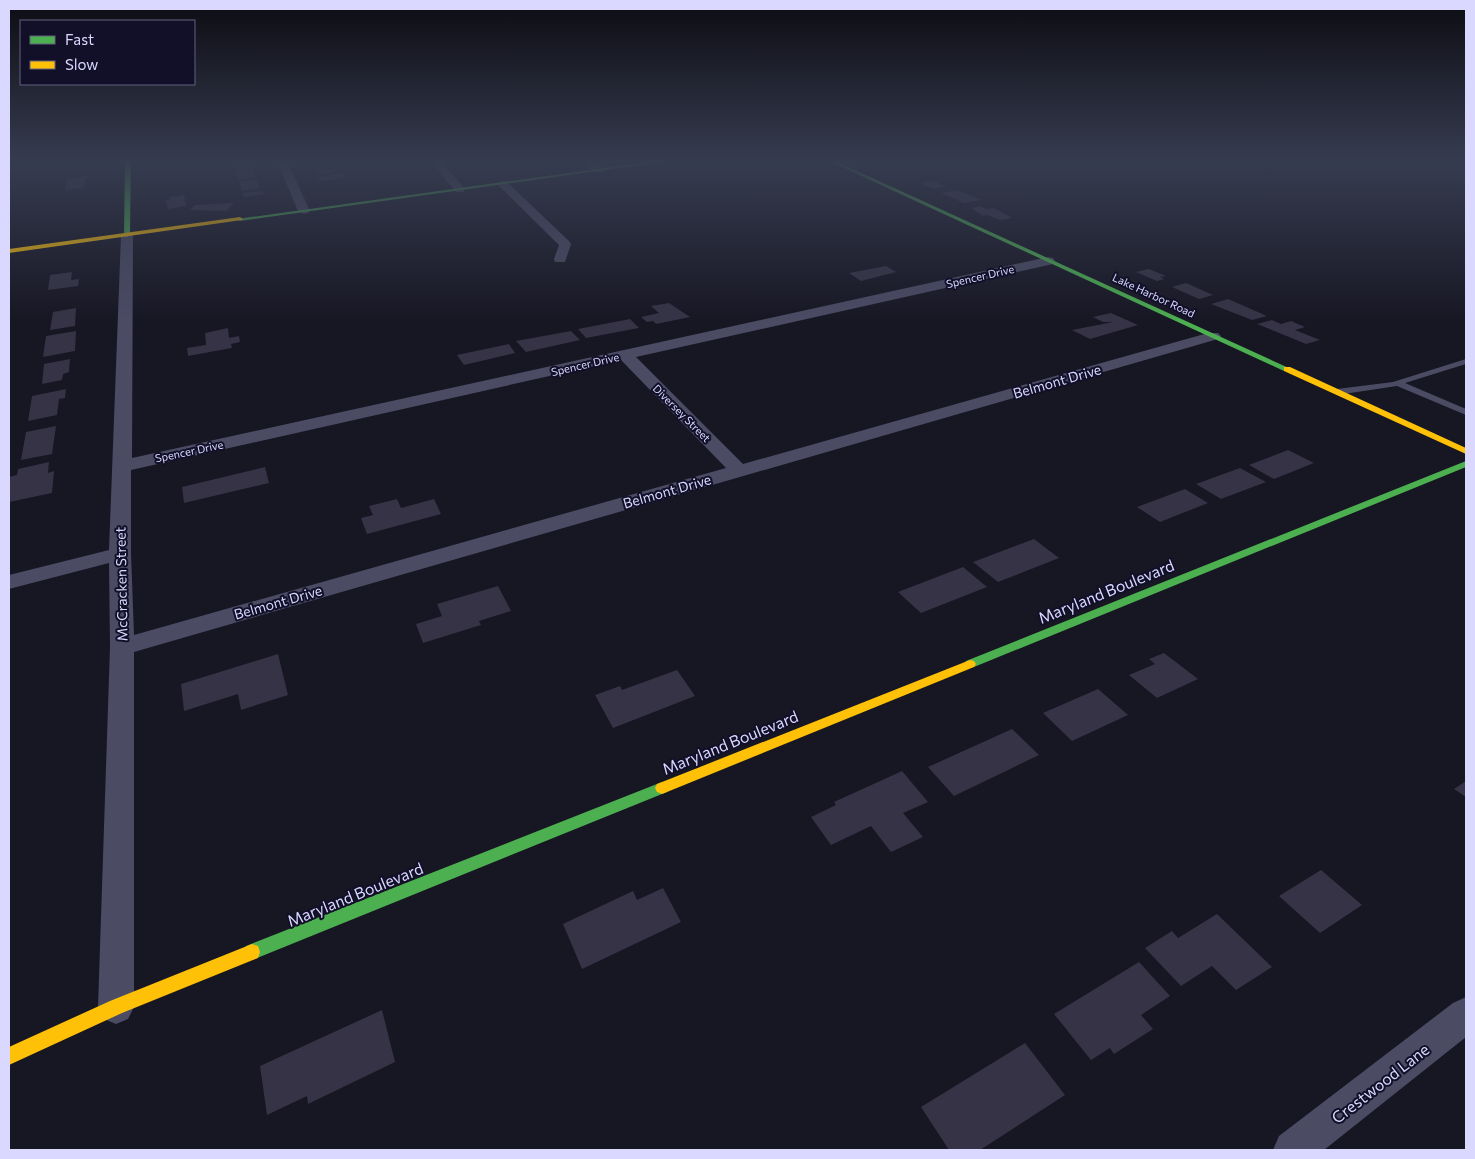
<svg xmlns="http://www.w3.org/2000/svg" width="1475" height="1159" font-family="Commissioner,sans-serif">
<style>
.building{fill:#353345}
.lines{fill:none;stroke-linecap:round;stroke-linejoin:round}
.lane{fill:#4b4b64;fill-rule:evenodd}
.street{fill:#4b4b64;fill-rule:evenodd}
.fast{fill:#4caf50;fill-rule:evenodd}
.slow{fill:#ffc107;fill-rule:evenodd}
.labels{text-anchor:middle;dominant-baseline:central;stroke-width:4;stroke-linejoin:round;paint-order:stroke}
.far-street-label{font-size:11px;fill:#dad8ff;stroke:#121029}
.street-label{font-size:14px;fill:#dad8ff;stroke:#121029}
.near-street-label{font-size:16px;fill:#dad8ff;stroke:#121029}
</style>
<rect width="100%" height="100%" fill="#171623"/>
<g class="building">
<polygon points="239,161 253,161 254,165 250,165 251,168 238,170 236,163"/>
<polygon points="253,169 255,178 238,180 236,171"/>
<polygon points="335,169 336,171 330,172 331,173 318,175 316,171"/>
<polygon points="344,173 346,178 320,181 318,177"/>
<polygon points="89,176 89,179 85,179 84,188 65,190 67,179"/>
<polygon points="256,179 259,188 242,191 239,182"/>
<polygon points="933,181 946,186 933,189 920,183"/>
<polygon points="957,190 981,200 964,203 941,193"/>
<polygon points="263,191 264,194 244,197 242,193"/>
<polygon points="184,195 186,206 168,209 166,200 170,200 170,197"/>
<polygon points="234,203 226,211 190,210 195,205"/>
<polygon points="980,206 986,209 994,208 1012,218 1000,220 987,215 983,216 971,208"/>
<polygon points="886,266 896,272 861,281 849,273"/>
<polygon points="1149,269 1166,276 1160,277 1164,279 1157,281 1136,272"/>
<polygon points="72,272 71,280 79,279 78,286 48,290 50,275"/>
<polygon points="1186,283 1213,295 1199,299 1172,287"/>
<polygon points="1228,299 1267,316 1252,320 1211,304"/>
<polygon points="669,303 690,317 656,324 653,321 647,322 641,317 659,313 651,306"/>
<polygon points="76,308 75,326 50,330 53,312"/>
<polygon points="1111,313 1138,325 1090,339 1072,330 1113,322 1103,322 1093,317"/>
<polygon points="630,319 639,328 586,338 578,329"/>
<polygon points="1272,320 1281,324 1291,321 1305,327 1295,330 1320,340 1306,344 1257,324"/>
<polygon points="228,328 229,338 239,336 240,342 231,344 232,348 188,356 187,348 206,345 205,333"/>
<polygon points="76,331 75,351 43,357 46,336"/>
<polygon points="571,331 580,340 526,352 516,341"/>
<polygon points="509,344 515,353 464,365 457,355"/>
<polygon points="70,359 69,372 63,374 62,380 42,384 44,364"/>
<polygon points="66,389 65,398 59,399 57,415 28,421 32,396"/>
<polygon points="56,426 52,454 21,460 26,432"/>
<polygon points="1288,450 1314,463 1274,479 1249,465"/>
<polygon points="49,462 48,473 54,471 52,493 9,502 9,477 17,475 18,469"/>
<polygon points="265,467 269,483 184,503 182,487"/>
<polygon points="1240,468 1266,482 1221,499 1196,484"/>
<polygon points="1185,489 1208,503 1160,522 1137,507"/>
<polygon points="397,499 401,508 434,499 441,514 367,534 361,518 373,515 369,506"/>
<polygon points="1034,539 1059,558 998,582 973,562"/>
<polygon points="963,567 987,587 921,613 898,592"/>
<polygon points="498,586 511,611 479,621 481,625 423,643 416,624 442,616 437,604"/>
<polygon points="1164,653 1198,679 1157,698 1129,675 1155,664 1149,659"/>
<polygon points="278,654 288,695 241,710 238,694 184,711 181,684"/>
<polygon points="677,670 695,696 613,728 595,695 620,686 622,690"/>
<polygon points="1098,689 1128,715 1072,741 1043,713"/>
<polygon points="1012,729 1039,755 954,796 928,767"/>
<polygon points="902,771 928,802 903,813 923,837 891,852 871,826 831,845 811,817 836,805 834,802"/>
<polygon points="1466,781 1466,797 1454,789"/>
<polygon points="1321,870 1362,905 1320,933 1279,896"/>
<polygon points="663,888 681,922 582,969 563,924 633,891 637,900"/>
<polygon points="1217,914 1272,967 1236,990 1212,966 1181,986 1145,948 1172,931 1178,938"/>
<polygon points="1139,962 1170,996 1141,1015 1153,1029 1114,1054 1110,1048 1091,1060 1054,1014"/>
<polygon points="382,1010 395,1062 308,1104 307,1096 267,1115 260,1066"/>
<polygon points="1025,1043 1065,1095 980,1150 949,1150 921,1107"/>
</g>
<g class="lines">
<polygon class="lane" points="1466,359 1466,364 1405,383 1466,409 1466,415 1397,386 1337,395 1333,392 1337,389 1393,382"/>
<g class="street">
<polygon points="277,161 287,161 310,211 308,213 304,214 298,211"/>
<polygon points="430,161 441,161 464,188 464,192 456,192"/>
<polygon points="582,161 594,161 604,170 603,172 595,172"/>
<polygon points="503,181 507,182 569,241 571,244 565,262 555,262 554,259 559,245 499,186 499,182"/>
<path d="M127,231L133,235L132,458L1048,257L1053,258L1055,261L1053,264L636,357L743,464L1208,333H1218L1221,336L1218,339L134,652V1007L128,1019L116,1024L104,1019L98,1007L110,647L109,563L9,589V575L109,550L121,235ZM621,360L726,468L134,635L131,554V470Z"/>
<polygon points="1466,997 1466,1037 1324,1150 1273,1150 1279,1136 1453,1003"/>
</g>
<g class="fast">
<polygon points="125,161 131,161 130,235 127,237 124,235"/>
<polygon points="655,161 669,161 240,221 237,219"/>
<polygon points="829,161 835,161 1291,369 1284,371"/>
<polygon points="1466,461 1466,467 974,667 966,667 964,664 966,661"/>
<polygon points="662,782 667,784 669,788 667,792 252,960 246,958 244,952 246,946"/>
</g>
<g class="slow">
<polygon points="240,217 243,219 242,220 9,253 9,249"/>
<polygon points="1284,367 1290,367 1466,448 1466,454 1284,371"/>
<polygon points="970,660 974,661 976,664 974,667 667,792 662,794 657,792 655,788 657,784"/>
<polygon points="252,944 258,946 260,952 258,958 122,1013 9,1065 9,1047 110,1001"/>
</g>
</g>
<linearGradient id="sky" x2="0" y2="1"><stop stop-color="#0d0c13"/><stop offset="0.5" stop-color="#363c50"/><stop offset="1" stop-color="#363c50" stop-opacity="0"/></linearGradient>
<rect width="1475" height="323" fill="url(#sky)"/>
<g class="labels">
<g class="far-street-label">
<text transform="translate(980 276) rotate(-13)">Spencer Drive</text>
<text transform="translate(1154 295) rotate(25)">Lake Harbor Road</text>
<text transform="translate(585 364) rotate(-13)">Spencer Drive</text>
<text transform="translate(682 413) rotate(45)">Diversey Street</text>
<text transform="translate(189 451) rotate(-12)">Spencer Drive</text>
</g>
<g class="street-label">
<text transform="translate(1057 381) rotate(-16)">Belmont Drive</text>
<text transform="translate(667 491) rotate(-16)">Belmont Drive</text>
<text transform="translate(121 584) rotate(-91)">McCracken Street</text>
<text transform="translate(278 602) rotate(-16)">Belmont Drive</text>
</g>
<g class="near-street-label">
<text transform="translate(1106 591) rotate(-22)">Maryland Boulevard</text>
<text transform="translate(730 742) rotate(-22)">Maryland Boulevard</text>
<text transform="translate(355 894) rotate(-22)">Maryland Boulevard</text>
<text transform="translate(1380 1083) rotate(-38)">Crestwood Lane</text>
</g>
</g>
<rect width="1475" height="1159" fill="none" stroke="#dad8ff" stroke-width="20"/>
<rect x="20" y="20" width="175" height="65" fill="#121029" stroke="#62607f"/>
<rect x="30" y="36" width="25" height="8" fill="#4caf50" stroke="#62607f"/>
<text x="65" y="45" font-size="15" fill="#dad8ff">Fast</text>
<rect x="30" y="61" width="25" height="8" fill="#ffc107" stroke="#62607f"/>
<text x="65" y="70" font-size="15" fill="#dad8ff">Slow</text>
</svg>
